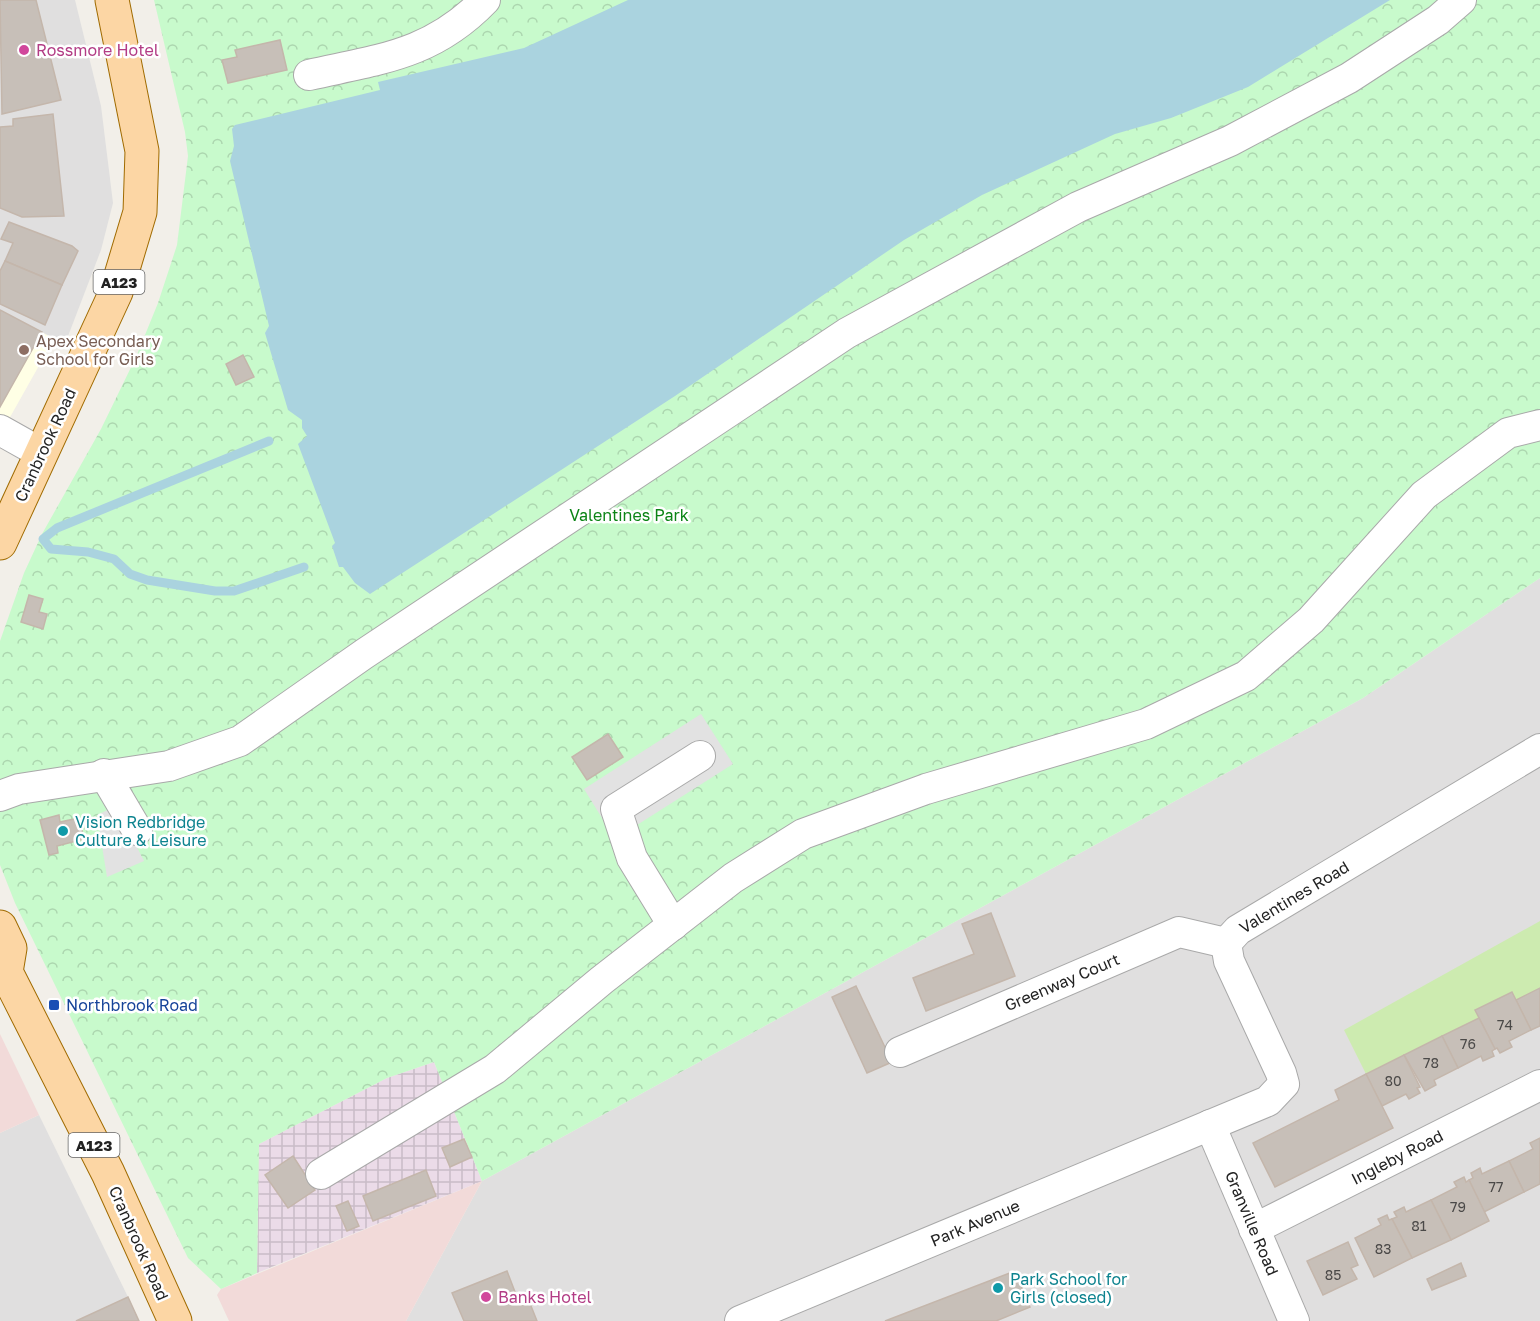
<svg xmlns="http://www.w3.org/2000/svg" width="1540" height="1321" font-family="'Golos Text',sans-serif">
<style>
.residential{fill:#e0dfdf}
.commercial{fill:#f2dad9}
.industrial{fill:url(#industrial-grid)}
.education{fill:#ffffe5}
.grass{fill:#cdebb0}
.park{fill:url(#park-crowns)}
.parking{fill:#e2e2e2}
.water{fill:#aad3df}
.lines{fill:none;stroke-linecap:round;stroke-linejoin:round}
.stream{stroke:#aad3df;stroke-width:9}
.building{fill:#c7bfb8;stroke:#c4b6ab;stroke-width:1.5}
.minor-casing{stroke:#a9a9a9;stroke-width:32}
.major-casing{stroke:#a06b00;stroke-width:35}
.minor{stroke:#fff;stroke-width:30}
.major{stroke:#fcd6a4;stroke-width:33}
.hotel-dot{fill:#d1479c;stroke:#fff;stroke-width:2}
.education-dot{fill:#8d6e63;stroke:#fff;stroke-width:2}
.culture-dot{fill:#0f9aa8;stroke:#fff;stroke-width:2}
.transit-dot{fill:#1a4fb4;stroke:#fff;stroke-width:2}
.labels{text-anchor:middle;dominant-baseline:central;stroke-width:5;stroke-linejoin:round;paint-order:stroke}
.number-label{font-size:14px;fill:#4b4948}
.shield{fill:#fff;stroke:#646464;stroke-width:1.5}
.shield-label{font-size:15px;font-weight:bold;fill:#222}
.hotel-label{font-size:16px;fill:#b23c85;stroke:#fff;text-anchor:start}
.education-label{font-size:16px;fill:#785e54;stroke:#fff;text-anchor:start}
.street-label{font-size:16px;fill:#222;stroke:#fff}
.park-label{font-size:16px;fill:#0c8416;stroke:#fff}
.culture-label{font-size:16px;fill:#0d838f;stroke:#fff;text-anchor:start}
.transit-label{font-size:16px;fill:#164399;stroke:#fff;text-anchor:start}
</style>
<defs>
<pattern id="industrial-grid" width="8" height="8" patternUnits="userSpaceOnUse" patternTransform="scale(1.5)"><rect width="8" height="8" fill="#ebdbe8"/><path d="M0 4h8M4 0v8" fill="none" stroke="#c9bcc7"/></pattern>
<pattern id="park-crowns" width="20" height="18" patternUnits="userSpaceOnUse" patternTransform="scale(1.5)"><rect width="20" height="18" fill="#c8facc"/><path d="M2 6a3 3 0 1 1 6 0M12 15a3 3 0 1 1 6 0" fill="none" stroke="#acd6af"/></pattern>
</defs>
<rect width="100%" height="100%" fill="#f2efe9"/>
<g class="residential">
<polygon points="0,0 75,0 101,106 113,203 101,250 65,344 0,310"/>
<polygon points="1540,578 1540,1321 406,1321 482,1181 1363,698"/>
<polygon points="39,1115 128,1297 76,1321 0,1321 0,1133"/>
</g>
<g class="commercial">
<polygon points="0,1034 39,1115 0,1133"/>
<polygon points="482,1181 406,1321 229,1321 217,1295 221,1289"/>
</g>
<polygon class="industrial" points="434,1062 482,1181 257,1273 259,1144 387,1078"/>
<polygon class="education" points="0,310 54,339 9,419 0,414"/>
<polygon class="grass" points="1540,921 1540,988 1516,1000 1512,992 1475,1010 1479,1018 1366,1074 1344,1030"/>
<polygon class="park" points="154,0 1540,0 1540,578 1363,698 482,1181 434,1062 387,1078 259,1144 257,1273 221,1289 188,1258 15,903 0,865 0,641 24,573 42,534 101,429 136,357 158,303 177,245 188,156 185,132"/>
<g class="parking">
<polygon points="701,714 733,764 615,839 584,789"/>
<polygon points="116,806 144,861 107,877 97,815"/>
</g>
<polygon class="water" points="628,0 1390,0 1248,87 1171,118 1115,134 982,195 904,240 675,396 370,594 355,583 343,567 339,567 332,546 335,543 298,444 307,436 302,428 302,420 288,410 265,333 269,326 230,161 234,146 232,129 235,125 380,90 378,82 524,48"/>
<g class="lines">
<polyline class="stream" points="269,441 57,528 43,539 51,549 88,552 114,559 130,574 147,580 215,591 234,591 304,567"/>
</g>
<g class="building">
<polygon points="0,0 36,0 61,100 2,114"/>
<polygon points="280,40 287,70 228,83 222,60 237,57 235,50"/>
<polygon points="53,114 64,216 22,217 0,208 0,127 13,126 13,119"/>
<polygon points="9,222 72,246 78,251 62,285 5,261 13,243 1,239"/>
<polygon points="5,261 62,285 45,325 0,304 0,271"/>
<polygon points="0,310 42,332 0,407"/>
<polygon points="243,355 254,377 236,385 226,364"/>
<polygon points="29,595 43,599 39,612 47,614 43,629 21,622"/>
<polygon points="608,734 623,757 587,780 572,757"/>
<polygon points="59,815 60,822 79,818 84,839 57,846 58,853 49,855 40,820"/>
<polygon points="991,913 1015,976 926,1011 913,978 974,954 962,924"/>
<polygon points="856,986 892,1062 867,1073 832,997"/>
<polygon points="1540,988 1540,1026 1531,1030 1516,1000"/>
<polygon points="1512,992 1531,1030 1509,1041 1512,1047 1500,1053 1497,1048 1495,1049 1475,1010"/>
<polygon points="1479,1018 1495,1049 1492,1051 1494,1056 1483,1061 1481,1056 1458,1068 1442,1036"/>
<polygon points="1442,1036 1458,1068 1434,1080 1436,1085 1425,1091 1404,1055"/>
<polygon points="1404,1055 1420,1087 1417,1088 1420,1093 1409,1099 1406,1094 1382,1106 1366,1074"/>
<polygon points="1366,1074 1393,1128 1275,1187 1253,1143 1339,1100 1335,1090"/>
<polygon points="1540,1138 1540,1184 1524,1192 1509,1161 1533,1149 1530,1143"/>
<polygon points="464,1139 472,1157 450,1167 442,1148"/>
<polygon points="293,1156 315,1190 288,1208 265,1175"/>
<polygon points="1509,1161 1524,1192 1484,1212 1469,1180 1473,1178 1471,1173 1480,1168 1482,1174"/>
<polygon points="426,1170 436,1196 373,1221 363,1196"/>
<polygon points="1464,1177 1466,1182 1469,1180 1489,1221 1451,1240 1431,1200 1457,1187 1454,1182"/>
<polygon points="1431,1200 1451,1240 1412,1258 1392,1219 1397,1217 1394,1212 1404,1207 1406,1212"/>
<polygon points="348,1201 359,1226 347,1231 336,1206"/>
<polygon points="1387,1215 1389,1220 1392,1219 1412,1258 1374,1277 1355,1238 1381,1225 1378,1219"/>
<polygon points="1348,1242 1358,1265 1351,1268 1357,1279 1323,1295 1307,1261"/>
<polygon points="1461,1263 1466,1276 1432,1290 1427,1279"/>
<polygon points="507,1271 520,1305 529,1301 537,1321 464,1321 452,1293"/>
<polygon points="1015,1271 1030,1307 996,1321 885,1321"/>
<polygon points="128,1297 139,1321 76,1321"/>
</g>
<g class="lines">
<g class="minor-casing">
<g id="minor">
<path d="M309,75C380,59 432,55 485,0"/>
<polyline points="0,430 41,453"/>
<polyline points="104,774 137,830"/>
<polyline points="0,796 19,789 169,766 240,741 364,654 847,333 1078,207 1230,141 1349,78 1438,20 1461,0"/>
<polyline points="673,925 632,858 616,809 700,756"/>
<polyline points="900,1052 1179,932 1226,943"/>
<polyline points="1210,1125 1294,1321"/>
<polyline points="321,1174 495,1069 602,980 733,878 803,834 926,789 1146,724 1246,676 1311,620 1424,495 1508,433 1540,425"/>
<polyline points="1254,1229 1540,1085"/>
<polyline points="740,1321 1268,1101 1284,1084 1281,1073 1229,961 1226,943 1238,930 1540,749"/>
</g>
</g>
<g class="major-casing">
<g id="major">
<polyline points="0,543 116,292 140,212 142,151 112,0"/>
<polyline points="0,927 10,948 6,972 108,1173 175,1321"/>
</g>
</g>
<use href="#minor" class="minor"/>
<use href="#major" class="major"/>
</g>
<g class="hotel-dot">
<circle cx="24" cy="50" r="6"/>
<circle cx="486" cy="1297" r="6"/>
</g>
<circle class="education-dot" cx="24" cy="350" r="6"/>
<g class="culture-dot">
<circle cx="63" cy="831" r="6"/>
<circle cx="998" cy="1288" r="6"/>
</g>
<rect class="transit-dot" x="48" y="999" width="12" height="12" rx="3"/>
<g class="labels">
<g class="number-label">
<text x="1505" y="1024">74</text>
<text x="1468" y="1043">76</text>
<text x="1431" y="1062">78</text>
<text x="1393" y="1080">80</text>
<text x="1496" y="1186">77</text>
<text x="1458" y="1206">79</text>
<text x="1419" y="1225">81</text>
<text x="1383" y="1248">83</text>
<text x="1333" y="1274">85</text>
</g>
<g class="shield">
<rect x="93.5" y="270" width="51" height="24" rx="4.5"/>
<rect x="68.5" y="1133" width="51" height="24" rx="4.5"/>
</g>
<g class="shield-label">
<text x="119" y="282">A123</text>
<text x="94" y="1145">A123</text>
</g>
<g class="hotel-label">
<text x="36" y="50">Rossmore Hotel</text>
<text x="498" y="1297">Banks Hotel</text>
</g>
<g class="education-label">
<text x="36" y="341">Apex Secondary<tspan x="36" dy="18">School for Girls</tspan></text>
</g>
<g class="street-label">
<text transform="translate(45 445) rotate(-65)">Cranbrook Road</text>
<text transform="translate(1294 897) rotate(-31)">Valentines Road</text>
<text transform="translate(1062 982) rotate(-23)">Greenway Court</text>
<text transform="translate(1397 1157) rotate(-27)">Ingleby Road</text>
<text transform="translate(975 1223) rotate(-23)">Park Avenue</text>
<text transform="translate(1252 1223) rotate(67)">Granville Road</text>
<text transform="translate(139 1243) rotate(66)">Cranbrook Road</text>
</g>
<g class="park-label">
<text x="629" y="515">Valentines Park</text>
</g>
<g class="culture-label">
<text x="75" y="822">Vision Redbridge<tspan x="75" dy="18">Culture &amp; Leisure</tspan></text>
<text x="1010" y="1279">Park School for<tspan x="1010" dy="18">Girls (closed)</tspan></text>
</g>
<g class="transit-label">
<text x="66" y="1005">Northbrook Road</text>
</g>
</g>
</svg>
